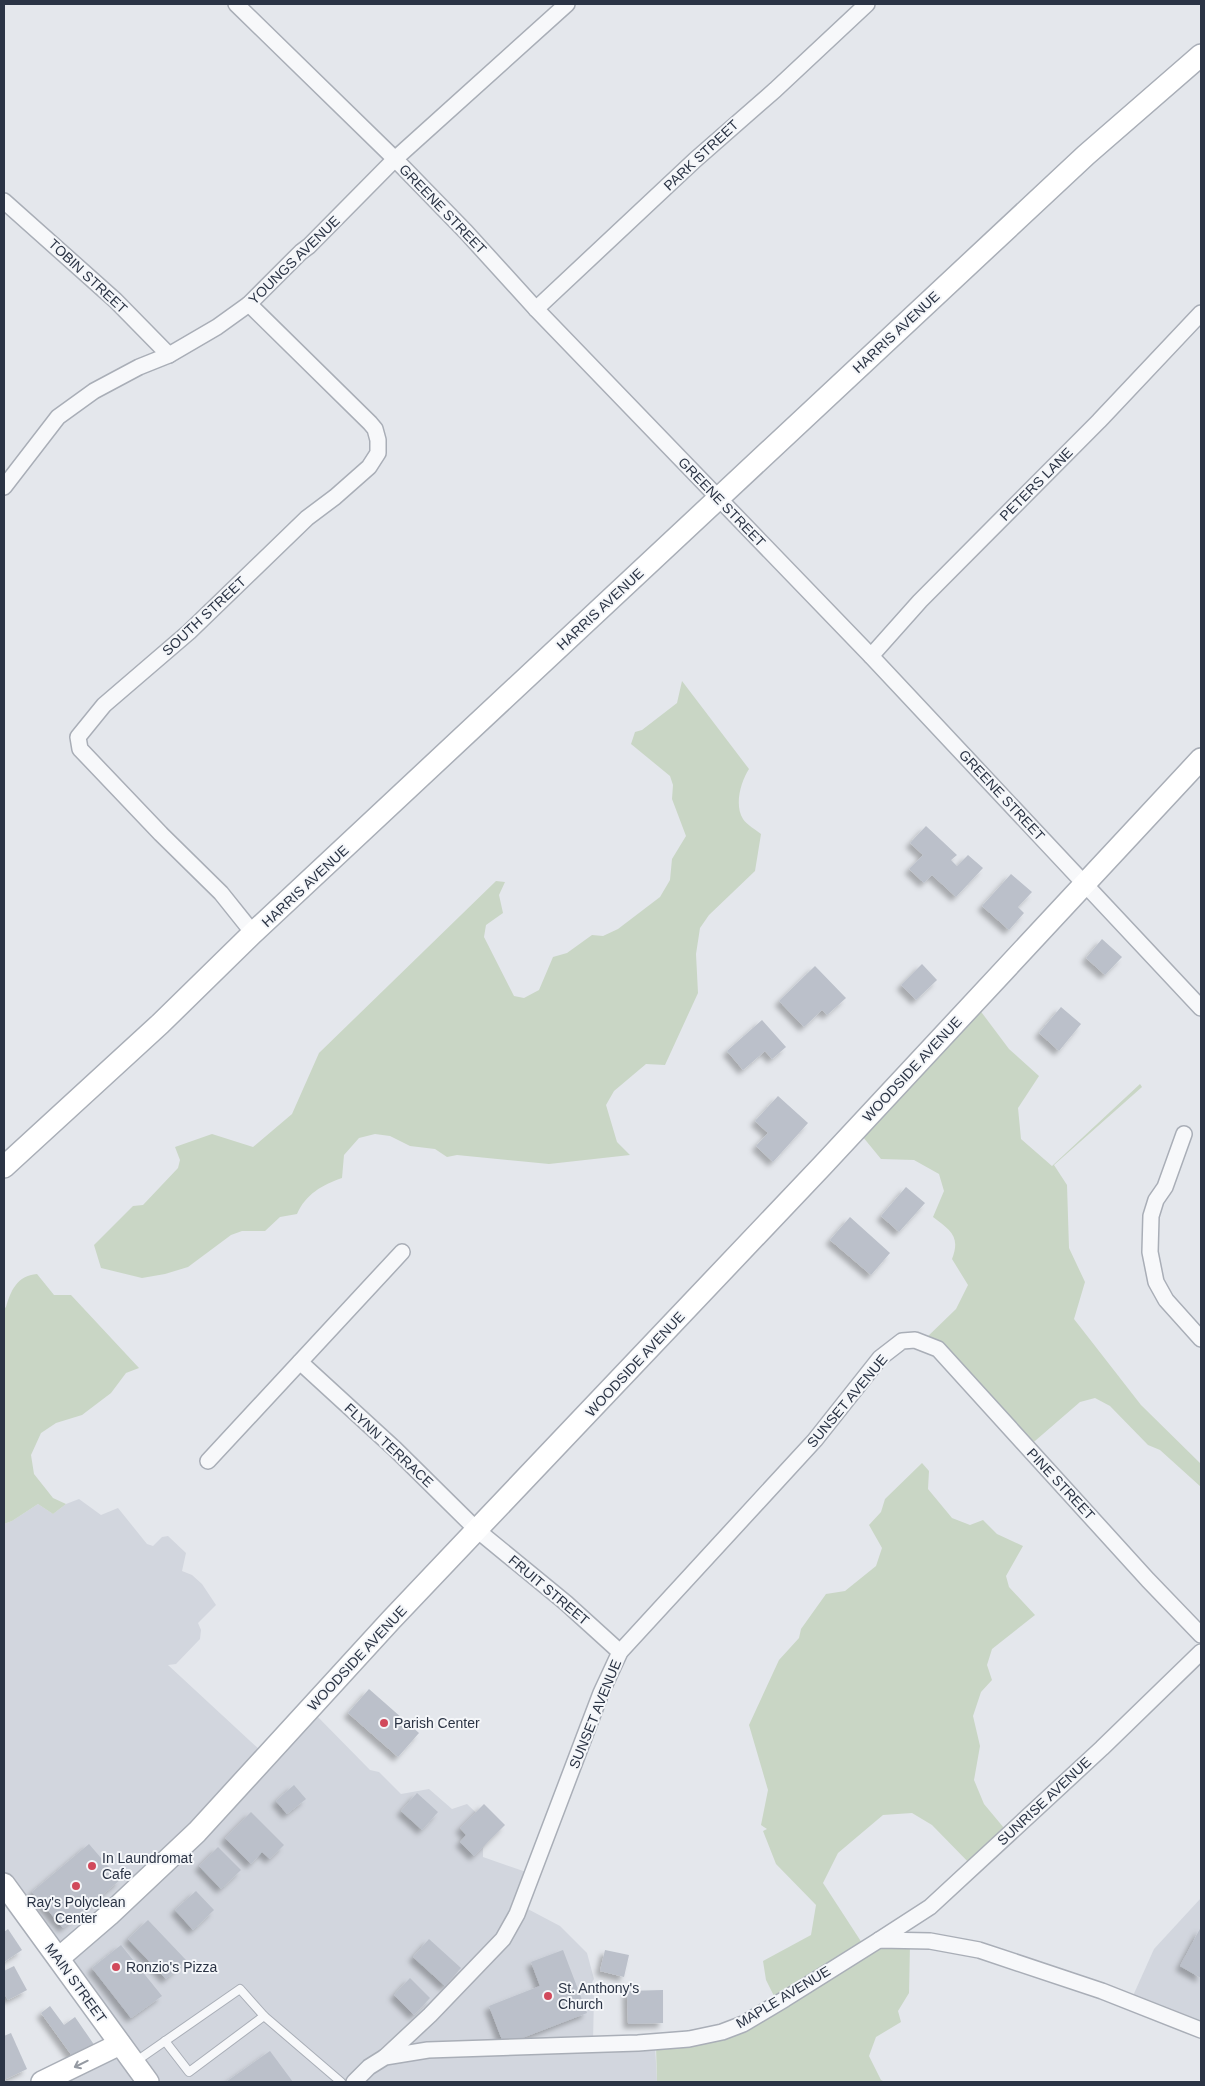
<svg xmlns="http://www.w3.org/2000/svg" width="1205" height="2086" font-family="Helvetica,sans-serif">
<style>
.built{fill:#d2d6de}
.green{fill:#c9d6c5}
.building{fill:#bbc0ca;filter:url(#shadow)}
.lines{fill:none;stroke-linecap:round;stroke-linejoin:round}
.lane-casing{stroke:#a9aeb7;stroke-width:10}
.street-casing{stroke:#a9aeb7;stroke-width:18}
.secondary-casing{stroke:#a9aeb7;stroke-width:24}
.lane{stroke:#f7f8fa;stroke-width:8}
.street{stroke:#f7f8fa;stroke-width:15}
.secondary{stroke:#fff;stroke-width:21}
.oneway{stroke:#959aa2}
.poi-dot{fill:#d1495b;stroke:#f4f6f9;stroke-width:2}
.labels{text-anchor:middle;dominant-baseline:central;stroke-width:4;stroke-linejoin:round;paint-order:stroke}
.street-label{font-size:14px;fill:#2b3445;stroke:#f4f6f9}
.poi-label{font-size:14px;fill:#2b3445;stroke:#f4f6f9;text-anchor:start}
</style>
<defs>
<filter id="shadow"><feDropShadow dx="-4.5" dy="4.5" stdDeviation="2.5" flood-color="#0004"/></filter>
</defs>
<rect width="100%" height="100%" fill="#e4e7ec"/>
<g class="built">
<polygon points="79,1499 101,1515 118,1508 147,1544 153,1546 162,1537 168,1536 186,1553 182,1571 192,1575 202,1584 216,1605 198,1623 201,1630 200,1639 176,1664 168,1665 261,1751 314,1713 370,1770 379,1772 401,1794 429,1789 452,1809 467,1804 495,1831 483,1848 483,1857 529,1873 524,1907 560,1926 587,1953 594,1979 589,1988 594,1996 593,2042 655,2045 657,2082 47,2082 117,2047 4,1887 4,1524 12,1521 38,1504 53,1514 66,1504"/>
<polygon points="1201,1898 1201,2032 1132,1998 1154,1949"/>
</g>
<g class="green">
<path d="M682,681L749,769C741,781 734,805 743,819C747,825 756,830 761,834L755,871L709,915L700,928L696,954L698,993L665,1065L646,1064L614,1091L606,1105L617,1142L630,1155L549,1164L457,1155L447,1157L435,1149L410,1146L390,1136L375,1134L359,1138L344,1155L342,1178C322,1185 306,1194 297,1214L280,1217L265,1231H242L231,1235L188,1267L165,1274L142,1278L101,1268L94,1245L133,1206L143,1205L178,1168L180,1160L175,1147L212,1134L253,1147L292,1114L319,1053L496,881L505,882L499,895L503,913L486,925L484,937L514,996L524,998L539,990L553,957L567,953L592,935L603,936L618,929L660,897L670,880L672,859L686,836L672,799L673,785L670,776L631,744L635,732L642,730L677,703Z"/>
<path d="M976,1005L1009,1049L1039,1076L1018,1108L1021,1139L1052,1166L1140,1084L1142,1087L1054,1165L1067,1185L1069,1248L1085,1282L1074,1319L1141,1405L1201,1464V1487L1160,1450L1148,1445L1110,1406L1095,1398L1080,1402L1028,1447L923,1341L956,1309L968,1285L952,1259C961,1236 950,1230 933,1217L944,1191L939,1174L914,1160L881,1159L858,1131Z"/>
<path d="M37,1274L54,1295H71L139,1368L126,1373L111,1393L82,1415L56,1423L41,1433L31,1455L34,1474L53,1498L66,1504L53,1514L38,1504L12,1521L4,1524V1309L6,1307C11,1290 17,1276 37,1274Z"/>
<polygon points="922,1463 929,1471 928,1489 952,1518 970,1525 983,1520 997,1534 1023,1546 1006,1576 1009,1587 1035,1615 992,1649 987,1665 992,1680 981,1692 973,1716 980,1746 974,1780 984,1804 1009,1834 974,1868 932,1825 912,1813 883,1815 838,1853 823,1883 862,1943 910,1944 909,1993 898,2011 901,2022 876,2037 869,2056 881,2080 885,2082 657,2082 656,2045 690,2042 778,2004 766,1980 763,1961 811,1935 816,1905 776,1864 763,1831 767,1829 761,1825 768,1790 749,1725 779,1660 799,1638 801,1629 826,1594 845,1591 876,1566 882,1548 869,1525 881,1512 885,1499"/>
</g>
<g class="building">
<polygon points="926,826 957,855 951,860 957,866 968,855 983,868 956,897 932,875 924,883 909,869 923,855 910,843"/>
<polygon points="1011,874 1032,892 1018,907 1024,913 1009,930 982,906"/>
<polygon points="1102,939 1122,957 1105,975 1086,958"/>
<polygon points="922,964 937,980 916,1000 901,985"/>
<polygon points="815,966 846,998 827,1015 822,1010 804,1027 779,1001"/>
<polygon points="1061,1007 1081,1024 1059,1051 1039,1033"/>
<polygon points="762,1020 786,1047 772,1059 765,1051 743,1070 727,1051"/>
<polygon points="778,1096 808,1123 773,1162 756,1146 768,1133 755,1121"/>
<polygon points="906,1187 925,1203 899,1232 881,1216"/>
<polygon points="850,1217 890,1253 871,1275 830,1240"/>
<polygon points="369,1689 419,1733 398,1757 348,1713"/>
<polygon points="294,1785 306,1799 287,1814 276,1801"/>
<polygon points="417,1793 438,1812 422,1830 401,1811"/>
<polygon points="484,1804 505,1825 474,1856 460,1842 466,1835 460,1828"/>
<polygon points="251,1812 284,1845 270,1859 262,1852 251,1864 225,1838"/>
<polygon points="89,1844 120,1880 63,1928 32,1892"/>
<polygon points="218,1847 241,1870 221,1889 199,1866"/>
<polygon points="196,1891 214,1910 193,1930 175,1910"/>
<polygon points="148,1920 186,1960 166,1979 128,1939"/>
<polygon points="1201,1927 1201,1978 1180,1966"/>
<polygon points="8,1929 22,1950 4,1962 4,1932"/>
<polygon points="429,1939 461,1968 445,1986 413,1957"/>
<polygon points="121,1945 162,1996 131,2018 92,1968"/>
<polygon points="563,1950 587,2013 504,2045 489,2006 540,1986 531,1962"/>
<polygon points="605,1950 629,1955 624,1977 600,1971"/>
<polygon points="14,1966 27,1990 8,2000 4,1993 4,1971"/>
<polygon points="410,1978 430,1998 414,2015 394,1995"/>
<polygon points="663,1990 663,2023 628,2024 627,1991"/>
<polygon points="50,2006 64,2025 75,2017 95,2046 75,2060 41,2013"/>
<polygon points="11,2033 27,2069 4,2080 4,2036"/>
<polygon points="270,2051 293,2082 226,2082"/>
</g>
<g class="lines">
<g class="lane-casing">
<g id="lane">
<polyline points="165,2041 189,2072 264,2016"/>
<polyline points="135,2062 240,1989 264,2016 341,2082"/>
</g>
</g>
<g class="street-casing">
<g id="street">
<polyline points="236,4 395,159 466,232 536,309 871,656 1201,1008"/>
<polyline points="4,201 115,300 169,355"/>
<polyline points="249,304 370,423 375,429 378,440 378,453 369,467 335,497 307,518 189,632 104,705 78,737 80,749 161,834 221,893 253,933"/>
<polyline points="536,309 695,160 775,90 867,4"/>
<polyline points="4,487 58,417 94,391 139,367 169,355 217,327 249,304 301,252 309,246 395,159 567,4"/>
<polyline points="871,656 920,601 1099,421 1201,313"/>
<polyline points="1184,1134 1165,1187 1156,1200 1151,1216 1150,1252 1156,1282 1166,1300 1201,1339"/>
<polyline points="300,1362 395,1449 477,1530 566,1603 620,1652"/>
<polyline points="208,1461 402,1252"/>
<polyline points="879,1940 930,1907 1102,1748 1201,1652"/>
<polyline points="385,2057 430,2015 503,1939 517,1914 601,1693 620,1652 815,1440 880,1358 902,1341 915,1340 938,1349 1148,1580 1201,1635"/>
<polyline points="354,2082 369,2067 385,2057 428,2050 638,2043 689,2039 722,2032 743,2024 785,1999 879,1940 930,1941 979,1950 1102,1991 1201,2030"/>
</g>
</g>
<g class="secondary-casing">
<g id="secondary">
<polyline points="4,1167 160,1024 253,933 1086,155 1201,55"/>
<polyline points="4,1884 148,2082"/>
<polyline points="59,1958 109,1915 197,1832 391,1620 822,1166 1201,759"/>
<polyline points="42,2082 120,2044"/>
</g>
</g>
<use href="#lane" class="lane"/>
<use href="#street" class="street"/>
<use href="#secondary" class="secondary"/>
</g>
<defs><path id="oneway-shaft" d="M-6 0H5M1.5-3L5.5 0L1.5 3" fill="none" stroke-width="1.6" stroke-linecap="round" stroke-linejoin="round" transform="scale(1.25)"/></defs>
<use class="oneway" href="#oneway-shaft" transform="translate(81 2064) rotate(154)"/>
<g class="poi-dot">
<circle cx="384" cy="1723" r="5"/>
<circle cx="92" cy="1866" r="5"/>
<circle cx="76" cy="1886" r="5"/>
<circle cx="116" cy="1967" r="5"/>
<circle cx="548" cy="1996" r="5"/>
</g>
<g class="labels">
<g class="street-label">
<text transform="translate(701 155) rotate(-43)">PARK STREET</text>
<text transform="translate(443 209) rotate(46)">GREENE STREET</text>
<text transform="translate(294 260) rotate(-44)">YOUNGS AVENUE</text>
<text transform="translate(88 276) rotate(43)">TOBIN STREET</text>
<text transform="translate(896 332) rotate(-43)">HARRIS AVENUE</text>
<text transform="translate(1036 484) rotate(-45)">PETERS LANE</text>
<text transform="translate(722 502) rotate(46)">GREENE STREET</text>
<text transform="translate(600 609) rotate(-43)">HARRIS AVENUE</text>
<text transform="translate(204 616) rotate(-43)">SOUTH STREET</text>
<text transform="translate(1002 795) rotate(47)">GREENE STREET</text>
<text transform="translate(305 886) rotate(-43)">HARRIS AVENUE</text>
<text transform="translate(912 1069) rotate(-47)">WOODSIDE AVENUE</text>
<text transform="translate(635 1364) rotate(-47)">WOODSIDE AVENUE</text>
<text transform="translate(847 1401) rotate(-50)">SUNSET AVENUE</text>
<text transform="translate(389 1445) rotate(43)">FLYNN TERRACE</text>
<text transform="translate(1061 1484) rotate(47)">PINE STREET</text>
<text transform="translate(549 1590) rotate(40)">FRUIT STREET</text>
<text transform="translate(357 1658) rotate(-47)">WOODSIDE AVENUE</text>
<text transform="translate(595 1714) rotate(-68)">SUNSET AVENUE</text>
<text transform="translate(1044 1801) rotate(-43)">SUNRISE AVENUE</text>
<text transform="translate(76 1983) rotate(54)">MAIN STREET</text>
<text transform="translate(783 1997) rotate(-31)">MAPLE AVENUE</text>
</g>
<g class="poi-label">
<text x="394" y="1723">Parish Center</text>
<text x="102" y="1858">In Laundromat<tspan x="102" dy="16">Cafe</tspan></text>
<text x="76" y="1902" text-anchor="middle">Ray's Polyclean<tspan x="76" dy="16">Center</tspan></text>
<text x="126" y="1967">Ronzio's Pizza</text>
<text x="558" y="1988">St. Anthony's<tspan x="558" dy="16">Church</tspan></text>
</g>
</g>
<rect width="1205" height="2086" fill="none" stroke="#2b3445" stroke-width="10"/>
</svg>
